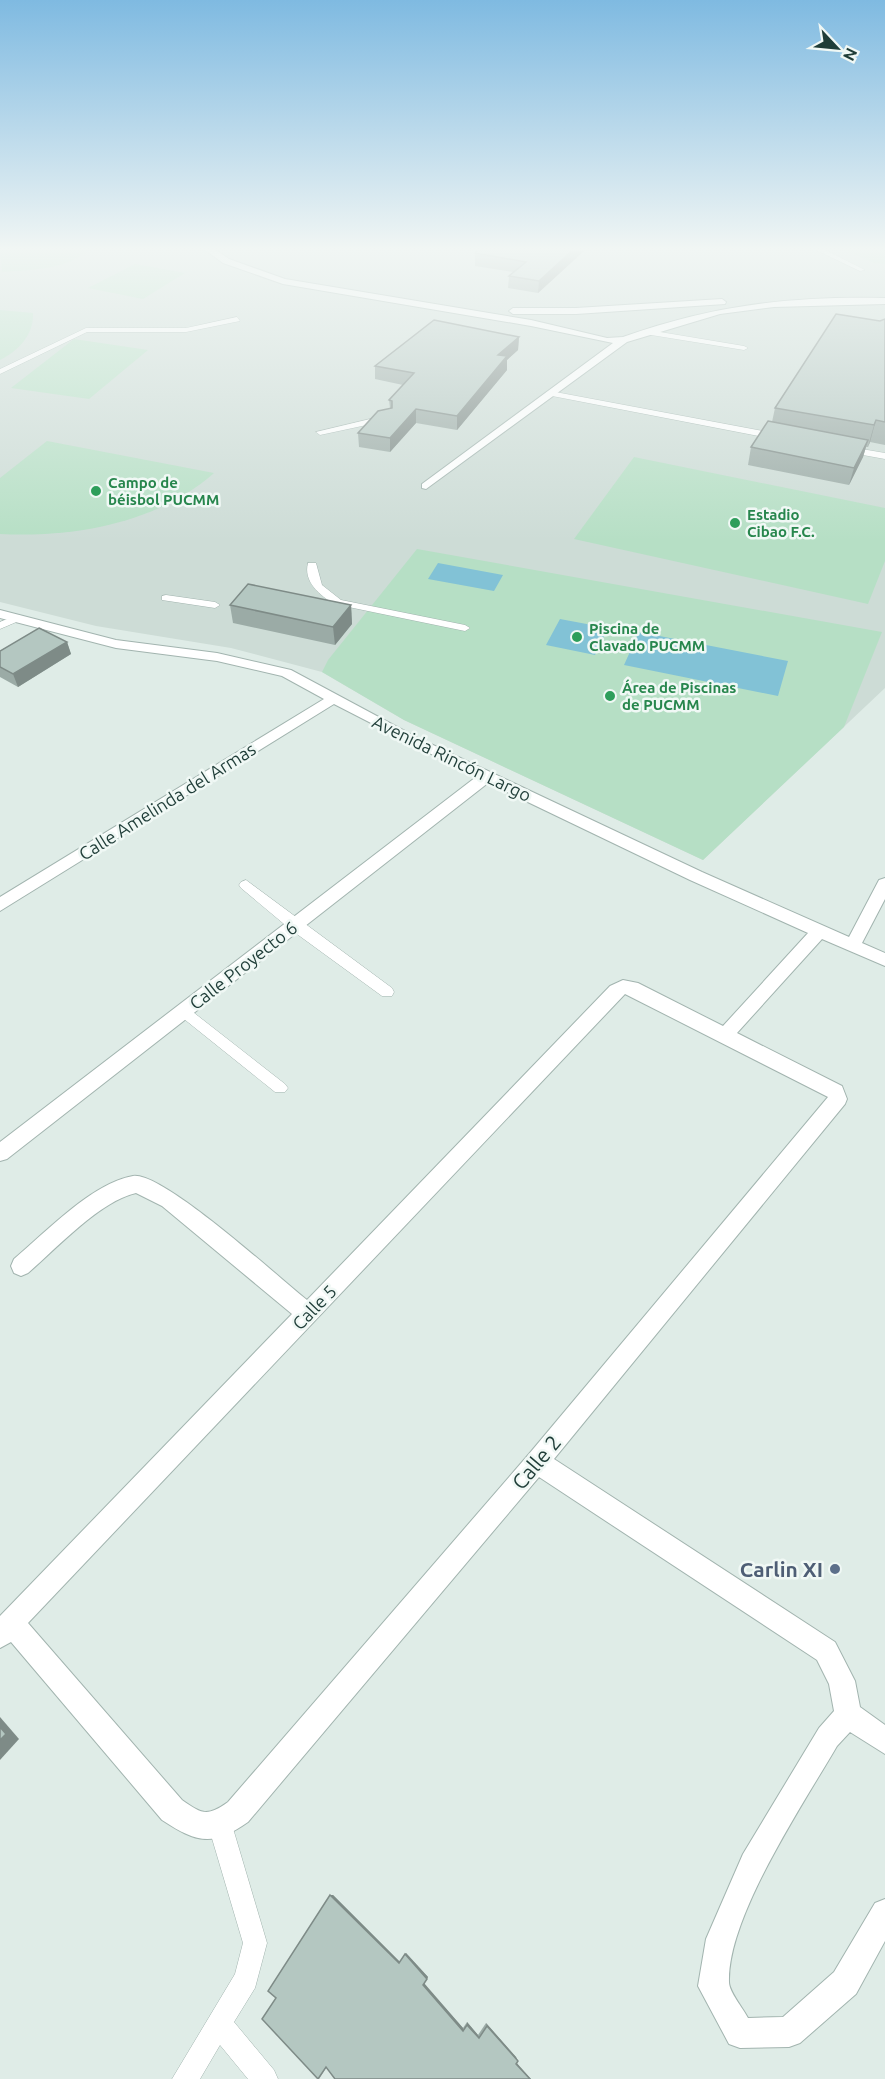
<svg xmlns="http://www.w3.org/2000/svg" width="885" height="2079" font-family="Ubuntu,sans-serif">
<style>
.built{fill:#cddcd6}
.green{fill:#b6dfc5}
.water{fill:#82c2d6}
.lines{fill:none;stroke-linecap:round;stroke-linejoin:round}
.service-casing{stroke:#a2b4af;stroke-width:1}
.minor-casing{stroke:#a2b4af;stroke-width:2}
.service{fill:#fff;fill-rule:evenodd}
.minor{fill:#fff;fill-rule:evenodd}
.wall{fill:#9baba6}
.shaded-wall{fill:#7e8b87}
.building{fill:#b4c7c1;stroke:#7e8b87;stroke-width:1.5}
.leisure-dot{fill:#2e9e5b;stroke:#f0f8f5;stroke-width:2}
.service-dot{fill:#5c6f8a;stroke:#f0f8f5;stroke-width:2}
.labels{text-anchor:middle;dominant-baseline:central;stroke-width:5;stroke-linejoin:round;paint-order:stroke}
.far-leisure-label{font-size:15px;font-weight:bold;fill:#27864d;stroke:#f0f8f5;text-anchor:start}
.street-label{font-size:18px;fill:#1f3d38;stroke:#f0f8f5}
.near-street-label{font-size:21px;fill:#1f3d38;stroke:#f0f8f5}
.near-service-label{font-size:21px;font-weight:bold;fill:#4e5e75;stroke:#f0f8f5;text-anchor:end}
</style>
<rect width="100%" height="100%" fill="#dfece7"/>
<polygon class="built" points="0,249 885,249 885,688 703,860 404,720 322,672 231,648 96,626 0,602"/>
<g class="green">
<path d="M0,249H90C68,270 30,270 2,272Z"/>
<polygon points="842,249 885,249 885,264 874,263"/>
<polygon points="135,264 185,273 143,299 88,288"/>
<path d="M0,310L33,313C34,335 18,351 0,360Z"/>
<polygon points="74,339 148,350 89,399 11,388"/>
<path d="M47,441L214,473C158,523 73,538 0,534V478Z"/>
<polygon points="634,457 885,508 885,561 868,604 574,539"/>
<polygon points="417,549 882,632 844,727 703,860 404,720 322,672 328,660"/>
</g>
<g class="water">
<polygon points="438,563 503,575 494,591 428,579"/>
<polygon points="560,619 608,628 595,655 546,645"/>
<polygon points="639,632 788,661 778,696 624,665"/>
</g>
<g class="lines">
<g class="service-casing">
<g id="service">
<polygon points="814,249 823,249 865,270 860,271"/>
<polygon points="237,317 240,321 186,332 87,332 0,374 0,369 86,328 186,328"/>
<polygon points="648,330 744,346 748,348 744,350 645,334"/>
<polygon points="550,391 779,434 783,437 779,440 547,395 546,393"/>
<polygon points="387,415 390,416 390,420 320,435 316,432"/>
<polygon points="844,446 885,453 885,459 841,451 841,447"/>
<path d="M308,563H316L322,585L341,600L465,625L470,628L465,631L334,604C320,595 303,582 308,563Z"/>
<polygon points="166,595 215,602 220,605 215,608 162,600 162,596"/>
<polygon points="17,615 21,616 21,620 0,629 0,622"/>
<polygon points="246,880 392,988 394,992 392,996 382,996 290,929 241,888 239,885 241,882"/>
<polygon points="184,1005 285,1084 288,1088 285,1092 275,1092 179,1015 177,1011"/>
<polygon points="220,1813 228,1817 232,1825 267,1943 255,1988 234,2022 274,2070 278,2079 248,2079 220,2045 200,2079 172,2079 235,1974 243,1943 208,1825 212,1817"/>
</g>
</g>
<g class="minor-casing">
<g id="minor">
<path d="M204,249H214L229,259L285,279L531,320L607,338L623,337C712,305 791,296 885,298V304L774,307L720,314L627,342L426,489L422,488V484L613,343L531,326L283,284L223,263Z"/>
<polygon points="722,299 726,302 725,304 576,314 513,314 509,311 513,308 576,308"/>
<path d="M0,610L116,640L217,653L291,670L414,736L702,872L849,937L879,880L885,878V899L862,943L885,953V966L822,939L737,1033L842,1086L847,1099L845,1104L554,1459L835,1642L855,1681L860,1707L885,1725V1754L850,1732L837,1746C804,1803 727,1917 729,1982C729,1992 743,2008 748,2018L783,2017L834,1972L875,1903L885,1899V1941L856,1994L800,2043L789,2047L740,2048L729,2044L698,1986L706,1939L743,1854L819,1728L834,1711L829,1684L817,1660L539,1477L248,1822C213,1847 197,1843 162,1820L11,1642L0,1648V1616L292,1314L162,1206L136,1193C100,1201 57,1248 28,1273L21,1276L14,1273L11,1266L14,1259C45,1233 92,1183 133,1176C162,1171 278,1277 307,1300L610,986L623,980L638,983L723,1026L808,933L690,880L488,783L7,1159L0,1161V1142L476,777L334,704L0,911V897L324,699L282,676L217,661L116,648L0,618ZM625,994L828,1097L529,1454L228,1802C207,1817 202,1814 182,1800L28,1623Z"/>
</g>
</g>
<use href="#service" class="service"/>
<use href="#minor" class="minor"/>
</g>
<g class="wall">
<polygon points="480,249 585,249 584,251 538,293 508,288 509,276 513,272 475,266 475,253"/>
<polygon points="885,319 885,445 870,442 868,447 866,447 863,457 849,485 748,465 751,447 772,422 775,408 880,321"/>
<polygon points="519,337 518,350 507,360 507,370 457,430 416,423 390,452 359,447 358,433 390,408 389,400 403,385 375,379 375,366"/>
<polygon points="230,605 351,605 352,624 335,645 233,623"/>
<polygon points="67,642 71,654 18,687 0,677 0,651"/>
<polygon points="330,1895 333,1895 400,1962 406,1953 428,1977 424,1984 463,2028 467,2022 478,2035 486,2023 516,2057 518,2061 326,2068 319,2079"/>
</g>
<g class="shaded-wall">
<polygon points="574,249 585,249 584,251 538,293 539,281"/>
<polygon points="519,337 518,350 507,360 507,370 457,430 457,416 498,355"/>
<polygon points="416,409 416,423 390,452 390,438"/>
<polygon points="876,420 870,442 868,447 874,425"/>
<polygon points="868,440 863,457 849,485 854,468"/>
<polygon points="351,605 352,624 335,645 333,627"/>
<polygon points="67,642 71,654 18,687 13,674"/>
<polygon points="0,1717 19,1739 0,1760"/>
<polygon points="330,1895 333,1895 400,1962 399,1963"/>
<polygon points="406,1953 428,1977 427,1979 405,1954"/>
<polygon points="424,1983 463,2028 463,2031 423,1985"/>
<polygon points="467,2022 478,2035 479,2038 467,2025"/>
<polygon points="486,2023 516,2057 518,2061 487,2026"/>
<polygon points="515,2061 531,2079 530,2079 516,2064"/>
</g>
<g class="building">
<polygon points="480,249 574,249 539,281 509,276 526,262 475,253"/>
<polygon points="836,314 880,321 885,319 885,422 876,420 874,425 775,408"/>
<polygon points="434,320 519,337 498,355 507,356 457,416 416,409 390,438 358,433 378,411 392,408 392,401 389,400 414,373 375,366"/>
<polygon points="768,421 868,440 854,468 751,447"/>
<polygon points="248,584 351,605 333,627 230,605"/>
<polygon points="39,628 67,642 13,674 0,667 0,651"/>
<polygon points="0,1727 6,1734 0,1740"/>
<polygon points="330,1895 399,1963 405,1954 427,1979 423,1985 463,2031 467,2025 479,2038 487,2026 518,2061 516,2064 530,2079 335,2079 326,2067 318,2079 262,2019 276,1998 268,1991"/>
</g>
<linearGradient id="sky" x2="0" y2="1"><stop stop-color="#7fbae1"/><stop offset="0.46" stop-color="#f1f6f4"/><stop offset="1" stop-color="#f1f6f4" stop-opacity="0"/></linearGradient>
<rect width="885" height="541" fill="url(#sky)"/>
<g class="leisure-dot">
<circle cx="96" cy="491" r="6"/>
<circle cx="735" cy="523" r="6"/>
<circle cx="577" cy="637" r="6"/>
<circle cx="610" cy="696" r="6"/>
</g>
<circle class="service-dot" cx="835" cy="1569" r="6"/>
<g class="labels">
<g class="far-leisure-label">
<text x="108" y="482">Campo de<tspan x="108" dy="17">béisbol PUCMM</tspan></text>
<text x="747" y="514">Estadio<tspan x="747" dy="17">Cibao F.C.</tspan></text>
<text x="589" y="628">Piscina de<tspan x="589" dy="17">Clavado PUCMM</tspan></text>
<text x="622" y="687">Área de Piscinas<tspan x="622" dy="17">de PUCMM</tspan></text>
</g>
<g class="street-label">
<text transform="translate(452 758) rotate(26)">Avenida Rincón Largo</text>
<text transform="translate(167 801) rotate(-32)">Calle Amelinda del Armas</text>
<text transform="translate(243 965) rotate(-38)">Calle Proyecto 6</text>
<text transform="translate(314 1307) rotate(-46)">Calle 5</text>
</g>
<g class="near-street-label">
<text transform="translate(536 1462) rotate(-50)">Calle 2</text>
</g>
<g class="near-service-label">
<text x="823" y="1569">Carlin XI</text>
</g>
</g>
<g transform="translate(837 48) rotate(116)" stroke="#f0f8f5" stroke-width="4.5" paint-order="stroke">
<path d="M0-4.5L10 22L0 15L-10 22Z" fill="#1f3d38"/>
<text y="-9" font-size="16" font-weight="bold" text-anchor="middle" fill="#1f3d38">N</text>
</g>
</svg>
